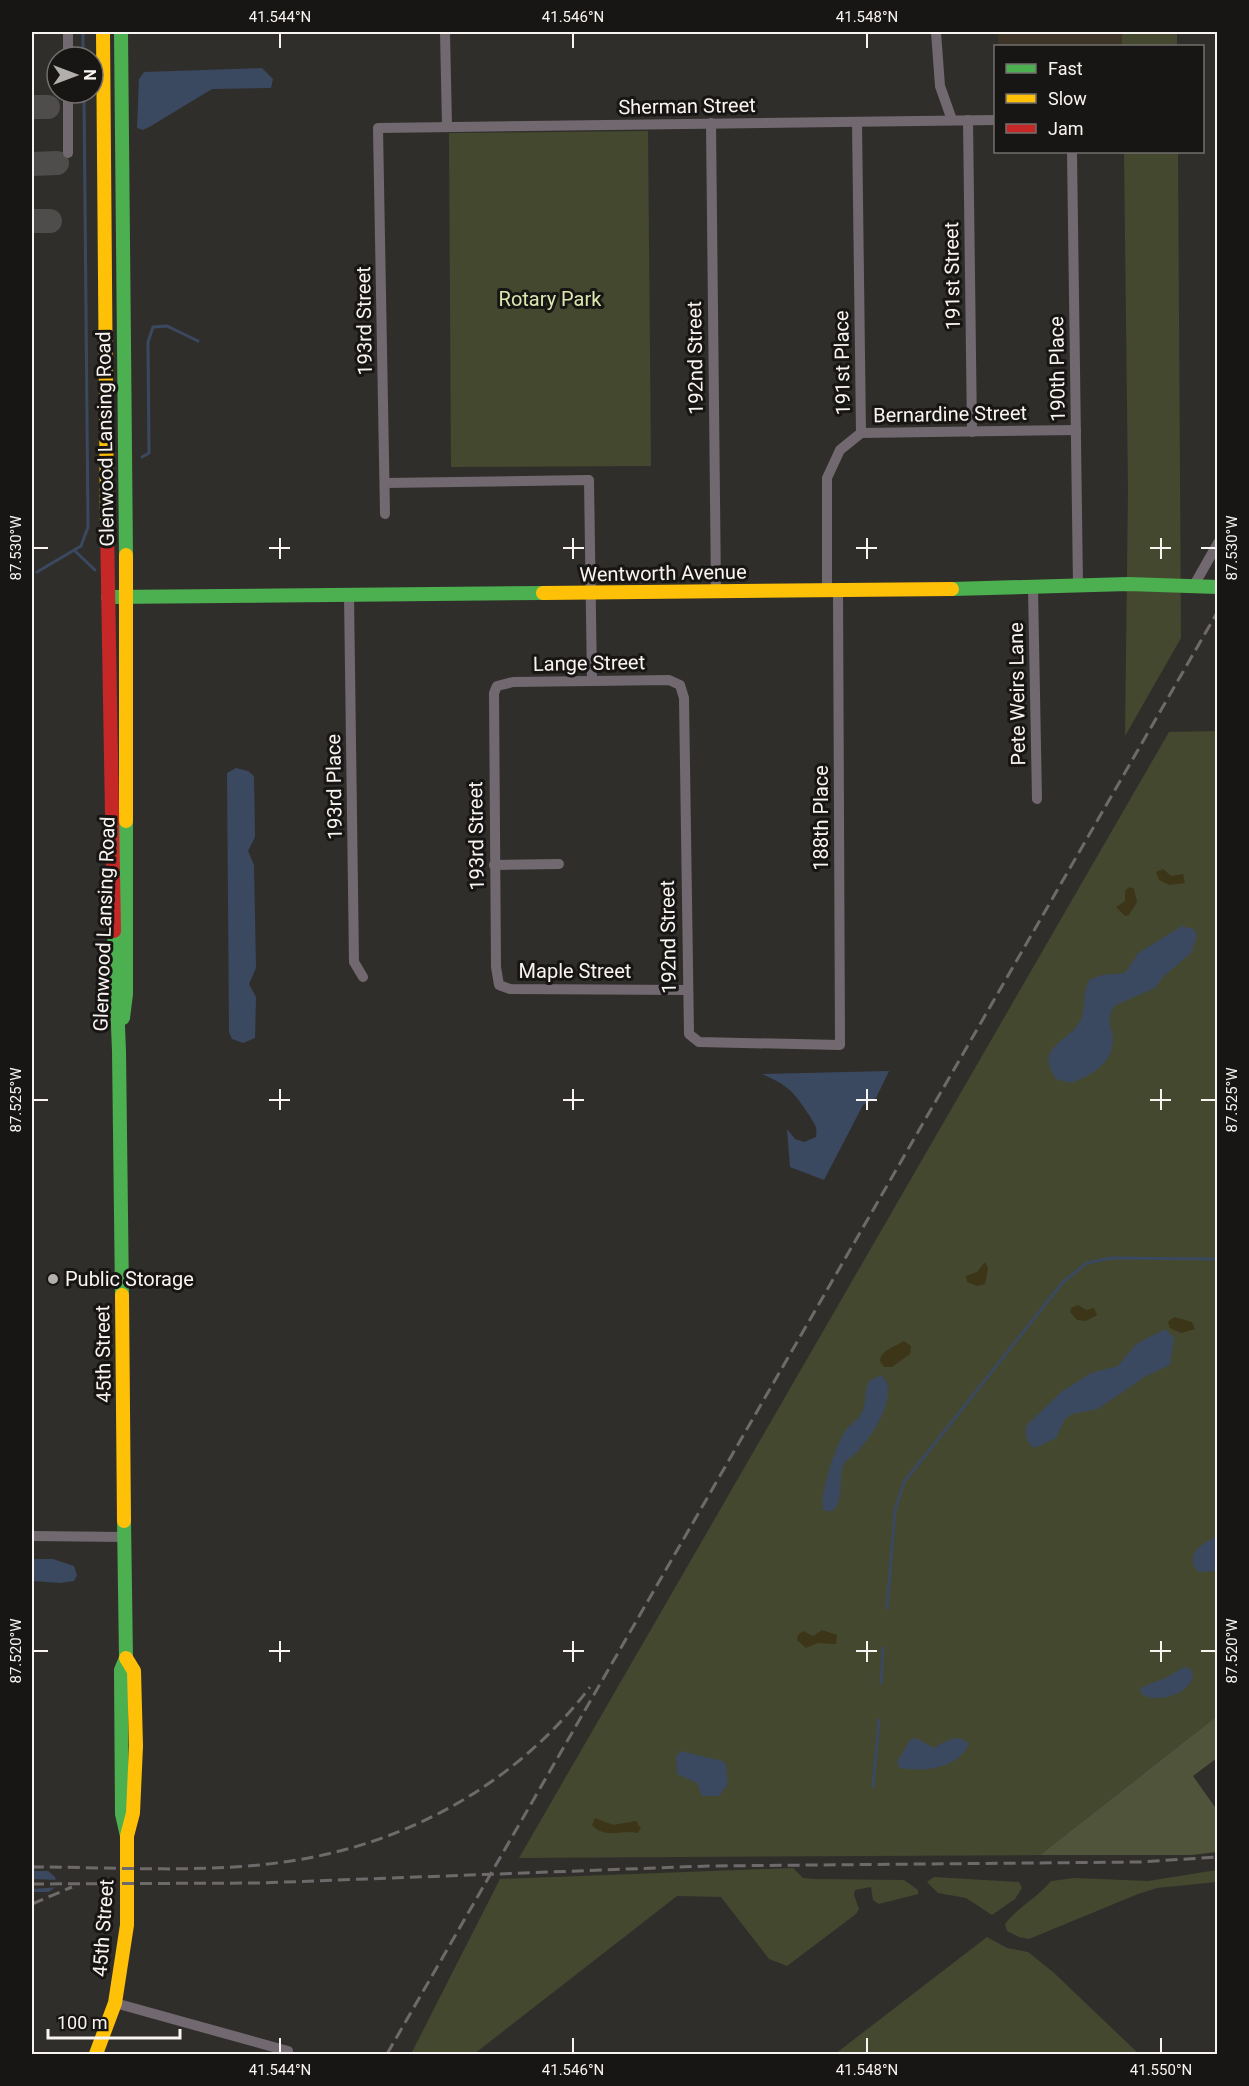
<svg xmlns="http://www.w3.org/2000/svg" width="1249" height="2086" font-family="Roboto,sans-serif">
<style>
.education{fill:#3d3326}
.green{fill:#44482f}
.forest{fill:#4f543b}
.sand{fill:#3c3518}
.water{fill:#3a495f}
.pier{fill:#302e2b}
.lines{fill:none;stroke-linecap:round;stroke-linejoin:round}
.stream{stroke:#3a495f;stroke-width:3}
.taxiway{stroke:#4f4c4c;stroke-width:24}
.street{stroke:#71696f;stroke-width:10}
.fast{stroke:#4caf50;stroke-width:14}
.slow{stroke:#ffc107;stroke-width:14}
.jam{stroke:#c62828;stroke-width:14}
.rail{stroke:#6e6a6c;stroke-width:3;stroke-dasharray:12 6;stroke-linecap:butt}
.ticks{fill:none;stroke:#f8f4f1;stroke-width:2}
.poi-dot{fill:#b2afac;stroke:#181614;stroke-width:2}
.labels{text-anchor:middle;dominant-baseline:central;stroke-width:6;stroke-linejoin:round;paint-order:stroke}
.street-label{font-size:20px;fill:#f8f4f1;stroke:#181614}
.park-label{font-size:20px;fill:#dbe7ae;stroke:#181614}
.poi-label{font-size:20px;fill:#f8f4f1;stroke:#181614;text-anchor:start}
.neatline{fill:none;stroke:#f8f4f1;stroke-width:2}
.ticks-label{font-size:15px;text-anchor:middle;fill:#f8f4f1}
</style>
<rect width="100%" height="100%" fill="#302e2b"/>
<rect class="education" x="998" y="32" width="124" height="14"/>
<g class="green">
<rect x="1122" y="32" width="55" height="14"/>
<polygon points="648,131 651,466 451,467 449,133"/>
<polygon points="1124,152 1178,152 1181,638 1125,736 1128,490"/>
<polygon points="1217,731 1217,1716 1040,1855 519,1858 1169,732"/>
<polygon points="793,1868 803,1878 815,1879 904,1880 918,1890 918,1894 879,1904 873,1900 871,1887 855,1890 854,1895 859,1909 856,1914 787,1966 769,1959 721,1897 677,1896 474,2054 411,2054 500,1879"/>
<path d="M1217,1870V1882L1157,1888L1138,1894L1029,1939L1019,1937L1007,1931L1005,1924C1018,1907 1037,1898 1051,1881L1075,1878L1148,1881Z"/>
<polygon points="934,1877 1019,1882 1022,1888 1015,1899 992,1915 966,1898 938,1893 927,1882"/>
<polygon points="987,1937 1007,1948 1028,1952 1053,1972 1139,2054 835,2054"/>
</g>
<polygon class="forest" points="1217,1716 1217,1758 1193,1776 1217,1810 1217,1852 1191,1855 1040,1855"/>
<g class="sand">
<polygon points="1163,869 1171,876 1183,874 1185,883 1169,885 1159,880 1156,872"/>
<polygon points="1129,887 1134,889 1137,902 1129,915 1125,916 1116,907 1125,901 1125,891"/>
<polygon points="985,1262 988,1268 985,1284 977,1286 967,1282 966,1276 977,1272"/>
<polygon points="1078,1305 1086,1310 1094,1308 1097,1315 1086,1321 1077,1320 1070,1312 1071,1308"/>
<polygon points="1174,1317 1192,1322 1195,1329 1181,1333 1170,1328 1168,1322"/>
<path d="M904,1341L911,1346L910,1354L892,1367H884L880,1361C881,1350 896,1346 904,1341Z"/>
<polygon points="822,1630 837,1635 836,1644 818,1643 806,1648 797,1640 798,1635 803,1631 813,1636"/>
<path d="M595,1818L613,1825L636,1821L641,1829L637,1833C621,1829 606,1840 592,1825Z"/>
</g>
<g class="water">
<polygon points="262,68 273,79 271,88 212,89 151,126 143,130 137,128 139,79 144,72"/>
<polygon points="236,768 248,771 254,776 255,837 248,851 254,865 256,968 249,984 256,997 255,1038 243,1043 232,1039 229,1032 227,773"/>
<path d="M1182,926L1194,929L1197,936L1191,953L1163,977L1155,988L1114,1006C1104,1026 1114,1026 1113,1042C1111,1065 1090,1076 1071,1083L1056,1079C1033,1046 1070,1042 1080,1021C1087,1008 1081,992 1090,979L1103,975L1125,973L1138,953Z"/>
<path d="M889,1071L876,1098L863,1105L824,1180L790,1167L787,1129L795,1139L804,1142L816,1137C818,1126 814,1124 809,1115C793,1091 789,1086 762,1074Z"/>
<path d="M1165,1329L1174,1338L1170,1365L1146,1376L1098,1409L1072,1414L1065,1419L1056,1438L1035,1448C1026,1443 1024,1434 1027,1425L1061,1392L1091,1373L1118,1366L1136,1344Z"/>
<path d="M881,1375C902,1392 871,1439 856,1453C851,1458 846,1459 843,1466C838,1480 845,1502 832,1511H825C816,1502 836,1445 844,1433C849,1424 858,1421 862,1412C867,1402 864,1390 869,1381Z"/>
<path d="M1217,1535V1571L1198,1572L1193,1564C1191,1547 1206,1544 1217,1535Z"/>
<polygon points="33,1559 53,1559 74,1566 77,1575 74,1581 60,1583 33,1581"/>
<path d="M1184,1667L1191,1669L1193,1677C1188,1695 1156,1704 1141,1694L1140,1688L1165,1678Z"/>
<path d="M916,1738L934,1748C946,1742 957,1732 969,1744C958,1769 923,1772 900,1768L897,1762L910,1740Z"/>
<polygon points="681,1751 722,1761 726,1764 728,1784 719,1796 702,1796 697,1783 677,1774 676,1756"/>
<polygon points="32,1871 48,1871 55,1877 57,1886 49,1892 32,1892"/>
</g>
<polygon class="pier" points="32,1879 59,1880 60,1887 32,1889"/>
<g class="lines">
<g class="stream">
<polyline points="83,32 83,57"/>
<polyline points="142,457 149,453 148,342 153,327 167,326 198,341"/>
<polyline points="75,551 95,570"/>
<polyline points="37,572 81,546 88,527 84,93"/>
<polyline points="887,1608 895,1510 904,1482 1063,1282 1087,1263 1111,1258 1218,1259"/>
<polyline points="881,1683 883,1648"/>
<polyline points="873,1787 879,1720"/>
</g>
<g class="taxiway">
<polyline points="32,107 48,107"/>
<polyline points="32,164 57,163"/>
<polyline points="32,221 50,221"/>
</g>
<g class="street">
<polyline points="445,32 447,126"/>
<polyline points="936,32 940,86 952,120"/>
<polyline points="68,57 68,32"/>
<polyline points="68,93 68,153"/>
<polyline points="968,120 972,432"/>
<polyline points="711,123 716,592"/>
<polyline points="1072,152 1078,585"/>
<polyline points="861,433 1076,430"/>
<polyline points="385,483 589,480 592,681"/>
<polyline points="385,514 378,128 996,120"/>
<polyline points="1193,587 1218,543"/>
<polyline points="1033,588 1037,799"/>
<polyline points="827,590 827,478 840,450 861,433 857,122"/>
<polyline points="349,595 354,962 363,977"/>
<polyline points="494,865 559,864"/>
<polyline points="687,990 510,989 499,985 496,967 494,693 497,686 513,682 669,680 680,685 684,698 689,1034 699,1042 840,1045 838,590"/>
<polyline points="32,1536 125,1537"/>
<polyline points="115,2003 288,2051"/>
</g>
<g class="fast">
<polyline points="121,32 126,555"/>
<polyline points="952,589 1128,584 1218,587"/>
<polyline points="108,597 543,593"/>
<polyline points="114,931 119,1051 122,1295"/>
<polyline points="123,1018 126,994 126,821"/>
<polyline points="124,1521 126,1658 121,1670 122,1814 127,1836"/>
</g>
<g class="slow">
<polyline points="103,32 107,526"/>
<polyline points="126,555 126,821"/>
<polyline points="543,593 952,589"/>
<polyline points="122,1295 124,1521"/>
<polyline points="96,2054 115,2003 127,1925 127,1836 133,1813 136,1746 134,1671 126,1658"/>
</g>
<polyline class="jam" points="107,526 114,931"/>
<g class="rail">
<path d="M32,1867C116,1867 207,1874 291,1861C409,1843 517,1783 590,1687"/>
<polyline points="32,1884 260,1883 708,1866 1140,1862 1218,1857"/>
<polyline points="32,1904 72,1887"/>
<polyline points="387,2054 1218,611"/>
</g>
</g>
<path class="ticks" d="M280,33V48M573,33V48M867,33V48M280,538V559M573,538V559M867,538V559M1161,538V559M33,548H48M269,548H290M563,548H584M856,548H877M1150,548H1171M1201,548H1216M280,1089V1110M573,1089V1110M867,1089V1110M1161,1089V1110M33,1100H48M269,1100H290M563,1100H584M856,1100H877M1150,1100H1171M1201,1100H1216M280,1641V1662M573,1641V1662M867,1641V1662M1161,1641V1662M33,1651H48M269,1651H290M563,1651H584M856,1651H877M1150,1651H1171M1201,1651H1216M280,2038V2053M573,2038V2053M867,2038V2053M1161,2038V2053"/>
<circle class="poi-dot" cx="53" cy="1279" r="6"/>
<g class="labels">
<g class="street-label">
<text transform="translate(687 106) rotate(-1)">Sherman Street</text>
<text transform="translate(952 276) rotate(-91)">191st Street</text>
<text transform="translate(364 321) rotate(-91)">193rd Street</text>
<text transform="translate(695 358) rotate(-91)">192nd Street</text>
<text transform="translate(842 363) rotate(-91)">191st Place</text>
<text transform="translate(1057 369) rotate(-91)">190th Place</text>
<text transform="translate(950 414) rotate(-1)">Bernardine Street</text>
<text transform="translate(105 439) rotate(-91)">Glenwood Lansing Road</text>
<text transform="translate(663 573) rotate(-1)">Wentworth Avenue</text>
<text transform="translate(589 663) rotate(-1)">Lange Street</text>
<text transform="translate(1017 694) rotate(-91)">Pete Weirs Lane</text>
<text transform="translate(334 787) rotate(-91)">193rd Place</text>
<text transform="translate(821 818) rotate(-90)">188th Place</text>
<text transform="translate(476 836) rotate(-91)">193rd Street</text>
<text transform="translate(104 924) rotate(-88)">Glenwood Lansing Road</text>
<text transform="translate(668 937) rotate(-91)">192nd Street</text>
<text x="575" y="971">Maple Street</text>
<text transform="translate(103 1354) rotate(-91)">45th Street</text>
<text transform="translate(103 1928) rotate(-86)">45th Street</text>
</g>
<g class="park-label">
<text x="550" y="299">Rotary Park</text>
</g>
<g class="poi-label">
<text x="65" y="1279">Public Storage</text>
</g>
</g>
<rect width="1249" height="2086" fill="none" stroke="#181614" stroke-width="66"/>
<rect x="994" y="45" width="210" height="108" fill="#181614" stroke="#726f6c" stroke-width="1.5"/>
<rect x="1006" y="64" width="30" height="9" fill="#4caf50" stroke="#726f6c" stroke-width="1.5"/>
<text x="1048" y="75" font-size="18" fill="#f8f4f1">Fast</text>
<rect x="1006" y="94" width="30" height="9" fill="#ffc107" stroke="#726f6c" stroke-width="1.5"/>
<text x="1048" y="105" font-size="18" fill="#f8f4f1">Slow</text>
<rect x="1006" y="124" width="30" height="9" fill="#c62828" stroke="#726f6c" stroke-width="1.5"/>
<text x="1048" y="135" font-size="18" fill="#f8f4f1">Jam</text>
<g transform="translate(75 75) rotate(90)"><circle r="28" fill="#181614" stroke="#726f6c" stroke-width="1.5"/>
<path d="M0-4.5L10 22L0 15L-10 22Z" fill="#b2afac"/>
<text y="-9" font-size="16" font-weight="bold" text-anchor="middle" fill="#f8f4f1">N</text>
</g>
<path d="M48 2029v9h132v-9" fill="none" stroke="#f8f4f1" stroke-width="3"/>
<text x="57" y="2029" font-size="18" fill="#f8f4f1" stroke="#181614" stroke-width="4.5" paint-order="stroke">100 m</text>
<rect x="33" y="33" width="1183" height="2020" class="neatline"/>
<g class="ticks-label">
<text x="280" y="22">41.544°N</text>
<text x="573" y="22">41.546°N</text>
<text x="867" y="22">41.548°N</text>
<text transform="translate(1232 548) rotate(-90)" y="5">87.530°W</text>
<text transform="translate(16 548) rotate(-90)" y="5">87.530°W</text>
<text transform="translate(1232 1100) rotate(-90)" y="5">87.525°W</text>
<text transform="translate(16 1100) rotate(-90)" y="5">87.525°W</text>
<text transform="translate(16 1651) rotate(-90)" y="5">87.520°W</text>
<text transform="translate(1232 1651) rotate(-90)" y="5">87.520°W</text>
<text x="280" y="2075">41.544°N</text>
<text x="573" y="2075">41.546°N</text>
<text x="867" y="2075">41.548°N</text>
<text x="1161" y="2075">41.550°N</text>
</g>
</svg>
